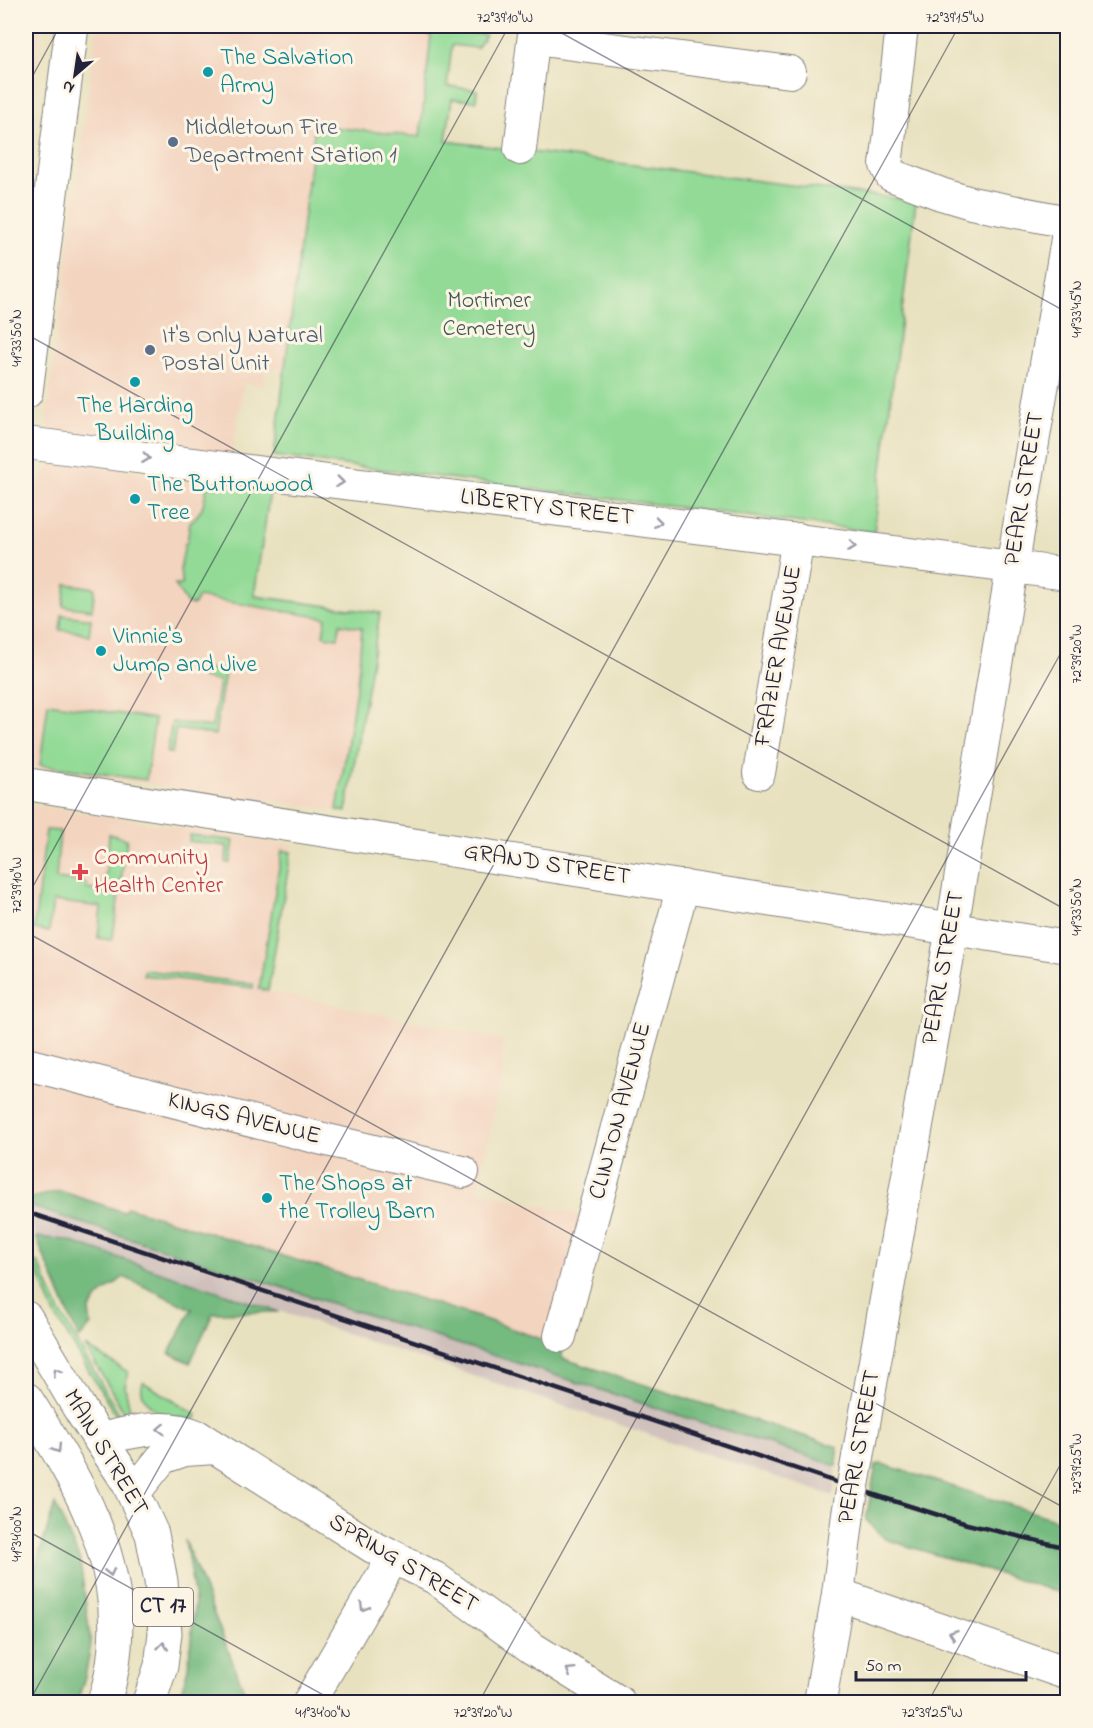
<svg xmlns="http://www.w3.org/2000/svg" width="1093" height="1728" font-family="'Indie Flower',sans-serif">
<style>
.built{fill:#f3d4bf}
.industrial{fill:#cfc0bb}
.green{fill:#92da96;stroke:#5a7e68;stroke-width:1.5}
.forest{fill:#75ba7f;stroke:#4c6e5d;stroke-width:1.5}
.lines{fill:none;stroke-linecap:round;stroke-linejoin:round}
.minor-casing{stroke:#85827d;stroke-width:34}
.highway-casing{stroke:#85827d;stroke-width:35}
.minor{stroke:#fff;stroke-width:32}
.highway{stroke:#fff;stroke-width:33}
.rail{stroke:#22223b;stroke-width:4.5}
.minor-bridge-casing{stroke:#85827d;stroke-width:34;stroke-linecap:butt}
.minor-bridge{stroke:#fff;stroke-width:32}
.oneway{stroke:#9c9ca7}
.ticks{fill:none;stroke:#22223b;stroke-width:1.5;stroke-opacity:0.45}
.culture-dot{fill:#0f9aa8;stroke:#fcf5e5;stroke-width:2}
.service-dot{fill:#5c6f8a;stroke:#fcf5e5;stroke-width:2}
.health-dot{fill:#e0444e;stroke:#fcf5e5;stroke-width:2}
.labels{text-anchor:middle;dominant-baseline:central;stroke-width:6;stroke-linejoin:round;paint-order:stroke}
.shield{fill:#fcf5e5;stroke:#63616e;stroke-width:1.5}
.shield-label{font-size:22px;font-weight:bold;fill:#22223b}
.culture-label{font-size:24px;fill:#0d838f;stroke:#fcf5e5;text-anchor:start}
.service-label{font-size:24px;fill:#4e5e75;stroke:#fcf5e5;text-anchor:start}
.park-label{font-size:24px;fill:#445956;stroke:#fcf5e5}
.street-label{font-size:24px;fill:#22223b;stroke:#fcf5e5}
.health-label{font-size:24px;fill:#be3a42;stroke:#fcf5e5;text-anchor:start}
.neatline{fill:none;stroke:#22223b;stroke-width:2}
.ticks-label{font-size:15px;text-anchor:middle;fill:#22223b}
</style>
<rect width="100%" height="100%" fill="#fcf5e5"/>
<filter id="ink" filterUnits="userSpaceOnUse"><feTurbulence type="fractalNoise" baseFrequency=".0167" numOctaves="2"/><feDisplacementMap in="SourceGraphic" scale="12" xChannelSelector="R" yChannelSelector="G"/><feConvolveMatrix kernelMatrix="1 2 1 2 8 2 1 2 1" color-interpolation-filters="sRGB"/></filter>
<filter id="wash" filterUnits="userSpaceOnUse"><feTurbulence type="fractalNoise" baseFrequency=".008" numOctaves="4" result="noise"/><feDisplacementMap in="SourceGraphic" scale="24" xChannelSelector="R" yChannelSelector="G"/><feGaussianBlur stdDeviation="1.35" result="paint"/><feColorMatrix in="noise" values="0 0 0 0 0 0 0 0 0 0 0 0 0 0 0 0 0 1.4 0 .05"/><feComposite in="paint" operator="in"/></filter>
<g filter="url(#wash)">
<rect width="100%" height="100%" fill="#e8e1bf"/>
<g class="built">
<polygon points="26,26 41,26 26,157"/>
<polygon points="97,26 358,26 431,34 420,138 315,125 285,371 266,369 263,386 244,383 232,456 49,434 47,414"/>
<polygon points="63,460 270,491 254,595 380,613 346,812 31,767 26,764 26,582 38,487 46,470 56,461"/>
<polygon points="26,804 293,845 268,991 503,1040 503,1071 477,1191 603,1220 564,1347 481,1318 127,1207 125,1212 60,1191 26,1198"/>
</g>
<polygon class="industrial" points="26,1205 837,1466 833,1496 66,1240 36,1237 26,1210"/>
<g class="green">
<polygon points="358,26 457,26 457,31 486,35 477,48 452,45 447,86 477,90 476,101 452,99 446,141 916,201 874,532 274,456 315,125 420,137 431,35"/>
<path d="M207,485L270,491L254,596L380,613L346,812L337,810L358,676L362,628L340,624L338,638L328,637L323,635L326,618L198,597L194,605L187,604L175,585H182L180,570L185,543H187L190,522C204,511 204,502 207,485Z"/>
<polygon points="66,584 95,588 92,610 63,606"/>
<polygon points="62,615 91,619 89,636 80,632 60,630"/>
<polygon points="203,668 225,671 215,735 176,729 172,753 167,753 172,722 212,727 219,681 201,678"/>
<polygon points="48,703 155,719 146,780 40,765"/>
<polygon points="46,830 60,831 56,879 87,883 86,889 119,893 113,937 111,940 98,938 101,907 53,901 49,932 34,929"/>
<polygon points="109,834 127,839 120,887 103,885 104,876 106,876"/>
<polygon points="190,835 234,841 230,863 226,863 227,846 189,841"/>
<polygon points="282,850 291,852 268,991 259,989"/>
<polygon points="144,970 253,984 253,988 143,975"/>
<polygon points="38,1262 60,1312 121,1418 116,1415 113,1411 55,1315 34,1263"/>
<polygon points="85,1346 128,1372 125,1387 132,1420 128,1419"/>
<path d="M143,1382L197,1415L195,1420C185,1418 174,1418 165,1415C152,1410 137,1396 143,1382Z"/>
</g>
<g class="forest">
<polygon points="60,1191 124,1212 127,1207 481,1318 564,1347 561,1358 838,1447 837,1466 26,1205 26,1199"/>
<polygon points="36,1237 66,1240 279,1312 213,1313 190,1363 169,1353 192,1309 124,1277 98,1297 89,1311 91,1325 79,1339"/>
<polygon points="882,1464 1067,1523 1067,1595 885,1539 866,1520 876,1465"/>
<polygon points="55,1504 80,1560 91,1644 85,1677 77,1702 26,1702 26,1623 31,1599 30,1583"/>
<polygon points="185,1540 245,1693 242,1702 178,1702 188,1668 195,1601"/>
</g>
</g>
<g filter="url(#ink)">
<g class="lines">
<g class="minor-casing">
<g id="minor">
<polyline points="902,26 888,149 886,165 891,175 941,194 971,203 1068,222"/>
<polyline points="534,39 790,72"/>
<polyline points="520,149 535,26"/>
<polyline points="26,216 48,219"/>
<polyline points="26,443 1068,574"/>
<polyline points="759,773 798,539"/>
<polyline points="26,784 1068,947"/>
<polyline points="26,1064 323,1139 463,1172"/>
<polyline points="560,1336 683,886"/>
<path d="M100,1439C132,1432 165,1422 197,1436L373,1547L435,1578L532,1648L619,1702"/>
<polyline points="858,1457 952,928 1068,233"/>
<polyline points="134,1493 162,1458 185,1450 215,1448"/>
<polyline points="838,1594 1068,1674"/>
<polyline points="309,1702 394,1556"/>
<polyline points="820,1702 838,1594 848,1514"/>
</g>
</g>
<g class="highway-casing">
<g id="highway">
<polyline points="26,392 72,26"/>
<polyline points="26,1318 81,1411 128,1482 152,1534 161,1581 165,1633 161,1666 149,1702"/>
<path d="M26,1399C86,1493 141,1588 104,1702"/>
</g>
</g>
<use href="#minor" class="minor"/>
<use href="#highway" class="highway"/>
<polyline class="rail" points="35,1215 881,1497 967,1524 1068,1548"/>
<g class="minor-bridge-casing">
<polyline id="minor-bridge" points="848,1514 858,1457"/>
</g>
<use href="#minor-bridge" class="minor-bridge"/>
</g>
<defs><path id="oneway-chevron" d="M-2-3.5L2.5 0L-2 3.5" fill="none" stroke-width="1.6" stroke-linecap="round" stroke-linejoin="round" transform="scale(1.5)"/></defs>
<g class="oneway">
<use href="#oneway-chevron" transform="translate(146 458) rotate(7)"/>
<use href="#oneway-chevron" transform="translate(340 482) rotate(7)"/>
<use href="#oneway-chevron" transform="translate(658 522) rotate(7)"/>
<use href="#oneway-chevron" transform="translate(852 546) rotate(7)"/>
<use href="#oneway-chevron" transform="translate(57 1372) rotate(-122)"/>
<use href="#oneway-chevron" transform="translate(161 1429) rotate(178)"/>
<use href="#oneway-chevron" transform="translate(57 1449) rotate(59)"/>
<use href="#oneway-chevron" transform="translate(110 1572) rotate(78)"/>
<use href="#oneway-chevron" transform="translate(364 1607) rotate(120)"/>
<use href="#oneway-chevron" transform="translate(953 1634) rotate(-161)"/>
<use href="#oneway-chevron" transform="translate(163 1646) rotate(-84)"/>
<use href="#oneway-chevron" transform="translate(570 1671) rotate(-148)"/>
</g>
</g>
<path class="ticks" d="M549,26L1068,313M26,88L60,26M26,334L1068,911M26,899L509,26M26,932L1068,1510M26,1530L336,1702M29,1702L959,26M479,1702L1068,640M928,1702L1068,1451"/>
<g class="culture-dot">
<circle cx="208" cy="72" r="6"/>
<circle cx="135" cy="382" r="6"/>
<circle cx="135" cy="499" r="6"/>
<circle cx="101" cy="651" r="6"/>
<circle cx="267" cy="1198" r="6"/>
</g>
<g class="service-dot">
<circle cx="173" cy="142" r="6"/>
<circle cx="150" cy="350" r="6"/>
</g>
<path class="health-dot" d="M77 863h6v6h6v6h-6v6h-6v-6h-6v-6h6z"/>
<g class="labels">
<rect class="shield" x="133" y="1588" width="60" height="38" rx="4.5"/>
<g class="shield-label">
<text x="163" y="1607">CT 17</text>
</g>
<g class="culture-label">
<text x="220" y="58">The Salvation<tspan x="220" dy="28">Army</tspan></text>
<text x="135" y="406" text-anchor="middle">The Harding<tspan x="135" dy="28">Building</tspan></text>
<text x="147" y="485">The Buttonwood<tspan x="147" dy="28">Tree</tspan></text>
<text x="113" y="637">Vinnie's<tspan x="113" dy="28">Jump and Jive</tspan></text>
<text x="279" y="1184">The Shops at<tspan x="279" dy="28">the Trolley Barn</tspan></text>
</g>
<g class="service-label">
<text x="185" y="128">Middletown Fire<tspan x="185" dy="28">Department Station 1</tspan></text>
<text x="162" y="336">It's Only Natural<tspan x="162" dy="28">Postal Unit</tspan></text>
</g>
<g class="park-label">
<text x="489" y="301">Mortimer<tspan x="489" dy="28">Cemetery</tspan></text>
</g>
<g class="street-label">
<text transform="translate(1025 489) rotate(-81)">PEARL STREET</text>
<text transform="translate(547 508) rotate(7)">LIBERTY STREET</text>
<text transform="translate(779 656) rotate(-80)">FRAZIER AVENUE</text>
<text transform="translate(547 865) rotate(9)">GRAND STREET</text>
<text transform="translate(944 968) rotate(-80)">PEARL STREET</text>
<text transform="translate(621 1111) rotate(-75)">CLINTON AVENUE</text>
<text transform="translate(244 1119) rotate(14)">KINGS AVENUE</text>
<text transform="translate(860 1447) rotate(-80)">PEARL STREET</text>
<text transform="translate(105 1453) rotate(59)">MAIN STREET</text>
<text transform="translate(403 1564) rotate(31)">SPRING STREET</text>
</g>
<g class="health-label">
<text x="94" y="858">Community<tspan x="94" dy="28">Health Center</tspan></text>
</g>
</g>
<rect width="1093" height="1728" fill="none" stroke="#fcf5e5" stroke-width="66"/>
<g transform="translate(75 75) rotate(209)" stroke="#fcf5e5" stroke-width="4.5" paint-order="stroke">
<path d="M0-4.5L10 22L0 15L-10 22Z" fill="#22223b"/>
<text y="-9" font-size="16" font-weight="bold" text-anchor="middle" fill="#22223b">N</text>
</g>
<path d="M856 1671v9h170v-9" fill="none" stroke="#22223b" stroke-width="3"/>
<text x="865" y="1671" font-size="18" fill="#22223b" stroke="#fcf5e5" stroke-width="4.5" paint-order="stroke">50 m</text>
<rect x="33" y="33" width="1027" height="1662" class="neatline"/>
<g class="ticks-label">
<text x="505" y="22">72°39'10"W</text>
<text x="955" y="22">72°39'15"W</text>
<text transform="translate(1076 309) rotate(-90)" y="5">41°33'45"N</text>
<text transform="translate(16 338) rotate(-90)" y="5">41°33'50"N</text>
<text transform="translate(1076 654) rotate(-90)" y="5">72°39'20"W</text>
<text transform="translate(16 885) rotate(-90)" y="5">72°39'10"W</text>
<text transform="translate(1076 907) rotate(-90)" y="5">41°33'50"N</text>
<text transform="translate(1076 1464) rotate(-90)" y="5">72°39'25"W</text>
<text transform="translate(16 1534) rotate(-90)" y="5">41°34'00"N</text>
<text x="323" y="1717">41°34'00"N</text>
<text x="483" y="1717">72°39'20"W</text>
<text x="932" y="1717">72°39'25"W</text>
</g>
</svg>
